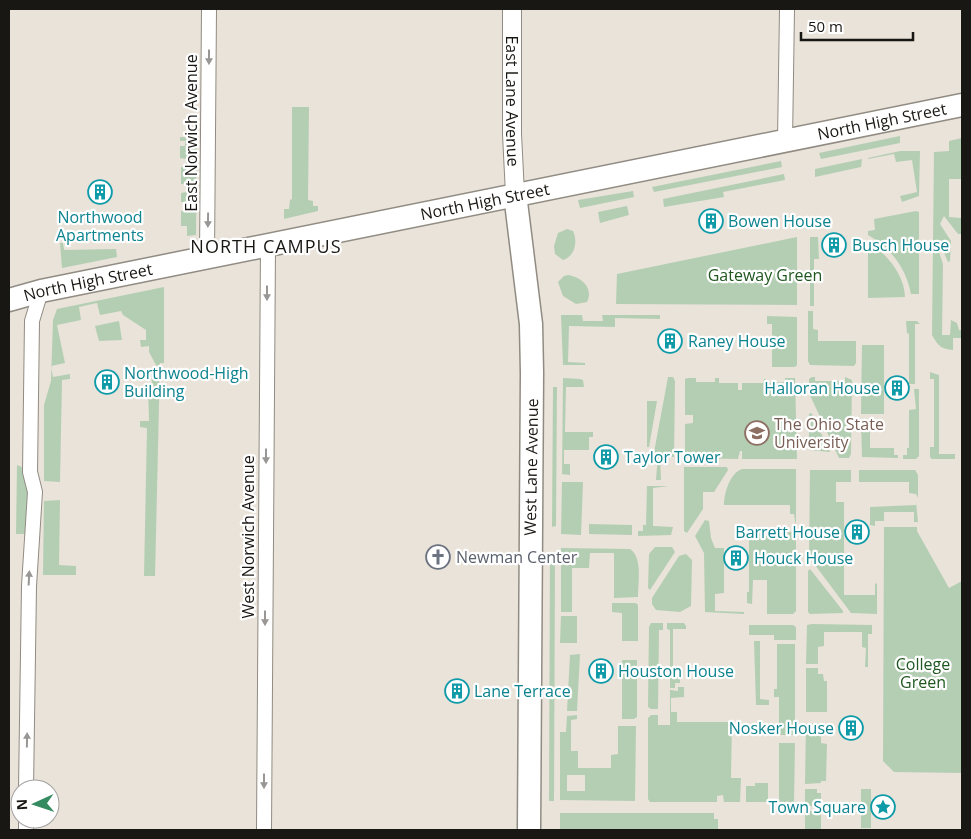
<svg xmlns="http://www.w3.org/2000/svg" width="971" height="839" font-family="'Open Sans',sans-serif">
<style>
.green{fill:#b4ceb3;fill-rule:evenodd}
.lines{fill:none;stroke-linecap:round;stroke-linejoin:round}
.minor-casing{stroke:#918c83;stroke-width:16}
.tertiary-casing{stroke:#918c83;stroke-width:20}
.primary-casing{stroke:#918c83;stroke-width:25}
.minor{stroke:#fff;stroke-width:14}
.tertiary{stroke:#fff;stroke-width:18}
.primary{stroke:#fff;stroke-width:22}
.oneway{fill:#989795}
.labels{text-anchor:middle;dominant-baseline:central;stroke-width:4.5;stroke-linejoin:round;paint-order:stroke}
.street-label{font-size:16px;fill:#191713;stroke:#fff}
.culture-label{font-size:16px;fill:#0d838f;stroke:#fff;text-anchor:start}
.park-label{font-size:16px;fill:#205720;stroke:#fff}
.education-label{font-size:16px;fill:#785e54;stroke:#fff;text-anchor:start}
.worship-label{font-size:16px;fill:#5b616d;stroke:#fff;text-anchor:start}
.neighbourhood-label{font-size:18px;letter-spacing:1px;fill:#191713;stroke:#fff}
</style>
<rect width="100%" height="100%" fill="#e9e3d9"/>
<g class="green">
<polygon points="292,107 309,107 308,200 313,201 313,206 318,206 318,211 284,219 284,209 289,209 290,200 292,199"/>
<polygon points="900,136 900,143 821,159 819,153"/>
<polygon points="180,137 197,138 196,235 187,236 187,226 181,226 181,211 186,211 186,202 181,202 181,193 186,192 186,184 181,184 181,167 186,167 186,159 180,158 180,146 185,146 185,141 180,141"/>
<path d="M962,138V179H949V217L961,218V234H958L944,216L940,224L951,241L950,261L948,262L942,248L938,249L943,264L942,335H950L951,320L957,323L959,330H962V338H953V350C941,349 938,346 932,335L934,152L949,151V141Z"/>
<polygon points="900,151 920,151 919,196 902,202 900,196 917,192 912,160 896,162 894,154 868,159 868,158"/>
<polygon points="862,159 861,167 815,177 815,169"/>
<polygon points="781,161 782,167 654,192 652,187"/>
<polygon points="784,174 785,180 723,192 724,197 664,207 663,199"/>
<polygon points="633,191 634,197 580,208 578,200"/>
<polygon points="627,206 629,215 600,223 598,212"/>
<path d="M916,211L919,212V294H911C906,268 891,248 868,235V231L875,230L874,219Z"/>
<path d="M567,229L573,231C578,242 575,256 563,260L555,254L554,246L558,233Z"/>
<polygon points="797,237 797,305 616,304 617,274"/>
<polygon points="810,237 818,237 819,259 814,259 814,306 810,306"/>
<path d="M868,241C886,254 904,273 905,297L868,298Z"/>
<polygon points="60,243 63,243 64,250 116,249 117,257 62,268"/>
<path d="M568,275C581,277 594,288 587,302L576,304L563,296L558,282L564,276Z"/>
<polygon points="164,287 164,363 160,363 155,576 144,576 147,428 140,427 140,421 149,421 148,384 152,384 151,369 157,367 149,352 149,346 141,347 140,340 146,340 146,330 123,315 121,311 100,315 97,303 79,307 81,320 57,325 65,363 51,366 53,377 70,374 70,379 62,380 60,482 44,481 44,405 51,381 53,320 57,309"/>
<polygon points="808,311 813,311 813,329 818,330 818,341 856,341 856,363 854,366 810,365 808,361"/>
<polygon points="561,315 582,315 583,321 603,321 602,315 660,315 660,319 615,318 615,327 569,326 568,362 585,363 585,365 563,365"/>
<polygon points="767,316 797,317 797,365 795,367 772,367 772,324 767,324"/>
<polygon points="119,321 122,340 99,341 95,326"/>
<polygon points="906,321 917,321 920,324 915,324 915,384 909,384 909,334 907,333"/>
<polygon points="862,345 884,345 884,414 861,414"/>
<polygon points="930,372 939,375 939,454 955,454 955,459 932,459 930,457 930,447 934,447 934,379 930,379"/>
<polygon points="668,377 673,377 675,381 674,457 660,457 661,480 656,480 658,455 654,455 655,447"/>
<polygon points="812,377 815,377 815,381 845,381 845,377 852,380 851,454 849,458 839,458 809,393 809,379"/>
<polygon points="563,378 580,379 583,380 584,387 566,387 565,432 593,432 593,437 589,437 589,450 564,450 564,464 570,464 570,475 562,474"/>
<polygon points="688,378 696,378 696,382 715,382 715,378 719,378 719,383 738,383 738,390 742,390 742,383 763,383 764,379 766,379 767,383 785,382 785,378 795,378 797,459 742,459 742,451 740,451 738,459 685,458 685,424 693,423 693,415 685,415 685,379"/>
<polygon points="553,387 557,387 556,526 552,527"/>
<polygon points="914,389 919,389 919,456 916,459 903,459 903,455 907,455 907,448 909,448 909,410 916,409"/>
<polygon points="647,401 657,401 649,447 647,447"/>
<polygon points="811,413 812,414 830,452 809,450 809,414"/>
<polygon points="861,421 870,422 870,448 894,448 894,455 898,455 898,458 862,457"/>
<polygon points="17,465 24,468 25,481 30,490 25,534 16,534"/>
<polygon points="684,467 727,467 728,470 714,492 703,492 703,509 687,533 684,531"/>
<path d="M742,469H796V527L794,514H790V505H724C724,493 730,473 742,469Z"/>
<polygon points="810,470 851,470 851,482 836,482 836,502 844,502 844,595 875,595 875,583 877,584 877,614 851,613 809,557"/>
<polygon points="859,470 915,470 918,475 918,498 916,494 909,493 909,482 859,482"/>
<polygon points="562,482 583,482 581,535 561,534"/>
<polygon points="647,486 669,486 653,488 653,526 673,527 671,535 638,536 638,531 643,531 643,525 646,525"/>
<polygon points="60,500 59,565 76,566 76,575 43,575 44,501"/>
<polygon points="916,502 918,522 914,522 914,512 884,512 884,521 875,521 875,526 870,525 870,507 916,505"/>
<polygon points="705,520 709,521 711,538 715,548 724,548 724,593 715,594 715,611 744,612 744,614 705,612 704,553 695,536"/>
<polygon points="589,524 632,525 632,535 589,534"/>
<polygon points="884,527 917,527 917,531 949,588 962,581 962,773 894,772 883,761"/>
<polygon points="749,530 796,532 796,611 793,614 767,614 767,580 753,580 752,604 747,603 747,592 749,592"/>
<polygon points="655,547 672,547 675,552 650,590 648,588 649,554"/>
<path d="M561,548L630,549C643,558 638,582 638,597L614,598V553H590L589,568H572V612H561Z"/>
<polygon points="686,554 692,560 691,606 680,612 656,610 652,604 652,598 679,556"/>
<polygon points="550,555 555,555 554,801 549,801"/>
<polygon points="810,569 843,611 843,613 810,614 808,612 808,571"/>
<polygon points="612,603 636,603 638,605 638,641 622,641 622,613 612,612"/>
<polygon points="561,616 577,616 577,643 560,643"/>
<polygon points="651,623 663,623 663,630 659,630 658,709 651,709 648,707 649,627"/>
<polygon points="667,623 684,623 686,626 686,629 673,629 673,669 680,670 680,683 675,683 675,688 670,688 670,630 667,629"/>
<polygon points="812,624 872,625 872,634 868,634 868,667 865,667 866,648 862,647 862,632 824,632 824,646 818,647 818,664 806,664 807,625"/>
<polygon points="749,625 793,625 796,627 796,640 774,640 774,635 749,635"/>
<polygon points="754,641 760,641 760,699 769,700 769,705 756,705"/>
<polygon points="777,644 795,644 795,735 779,735 779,697 774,697 774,689 777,689"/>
<polygon points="580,654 577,711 567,711 570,655"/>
<polygon points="622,660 637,660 637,717 634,719 622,719"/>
<polygon points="806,668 818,668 818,674 823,674 824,681 827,681 827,712 806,712"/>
<polygon points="678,687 684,687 684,697 671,698 671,712 677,712 677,722 732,722 731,778 741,778 740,802 724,802 723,795 717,796 717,802 650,802 648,799 648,718 651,715 658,715 658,725 670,725 670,690 678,691"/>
<path d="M577,715V719L571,720V751H578V768H611V755L618,754V726H636L635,801L560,800V732H566L567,716ZM567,775H585V791H567Z"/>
<polygon points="806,723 821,723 821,743 827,744 826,781 821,781 821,783 805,784"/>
<polygon points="779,743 795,743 794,802 779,802"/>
<polygon points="755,783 768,783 768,802 746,802 746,786 755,786"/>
<polygon points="805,789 817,789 817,793 821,793 821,806 805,806"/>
<rect x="861" y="789" width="10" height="39"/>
<rect x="805" y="811" width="16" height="19"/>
<polygon points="560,813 714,813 714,819 718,819 718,830 560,830"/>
</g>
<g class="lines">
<g class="minor-casing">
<g id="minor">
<polyline points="785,141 787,9"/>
<polyline points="207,257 209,9"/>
<polyline points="26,789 29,586 35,492 30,472 32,321 41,291"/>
<polyline points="26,830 26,819"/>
<polyline points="264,830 268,245"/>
</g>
</g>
<g class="tertiary-casing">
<g id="tertiary">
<path id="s1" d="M512,9V134L515,194"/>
</g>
</g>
<g class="primary-casing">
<g id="primary">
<polyline points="515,194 531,324 532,373 529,830"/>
<path id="s2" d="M9,300L41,291L962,105"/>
</g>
</g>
<use href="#minor" class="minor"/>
<use href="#tertiary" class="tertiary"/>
<use href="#primary" class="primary"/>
</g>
<defs><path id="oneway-solid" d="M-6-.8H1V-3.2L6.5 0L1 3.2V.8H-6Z" transform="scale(1.25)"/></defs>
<g class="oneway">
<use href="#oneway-solid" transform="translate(209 57) rotate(90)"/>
<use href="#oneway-solid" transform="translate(208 220) rotate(91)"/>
<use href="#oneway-solid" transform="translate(267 293) rotate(90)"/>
<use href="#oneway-solid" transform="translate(266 456) rotate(90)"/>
<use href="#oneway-solid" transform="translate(29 578) rotate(-87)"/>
<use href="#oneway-solid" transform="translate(265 618) rotate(90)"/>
<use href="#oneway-solid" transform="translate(27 740) rotate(-89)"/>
<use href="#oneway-solid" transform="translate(264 781) rotate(90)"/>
</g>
<defs>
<g id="building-ring" transform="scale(1.25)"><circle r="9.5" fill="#fff" stroke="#0f9aa8" stroke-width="1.5"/><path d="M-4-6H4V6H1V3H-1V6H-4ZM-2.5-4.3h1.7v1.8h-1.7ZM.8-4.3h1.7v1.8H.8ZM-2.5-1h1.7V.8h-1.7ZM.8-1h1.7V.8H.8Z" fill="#0f9aa8"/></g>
<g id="university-ring" transform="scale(1.25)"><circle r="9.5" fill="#fff" stroke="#8d6e63" stroke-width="1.5"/><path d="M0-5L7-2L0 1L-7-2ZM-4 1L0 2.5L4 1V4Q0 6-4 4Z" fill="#8d6e63"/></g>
<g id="church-ring" transform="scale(1.25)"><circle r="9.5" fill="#fff" stroke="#6b7280" stroke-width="1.5"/><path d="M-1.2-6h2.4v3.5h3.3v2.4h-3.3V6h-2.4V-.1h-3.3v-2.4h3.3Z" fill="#6b7280"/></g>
<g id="sight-ring" transform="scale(1.25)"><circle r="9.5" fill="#fff" stroke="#0f9aa8" stroke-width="1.5"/><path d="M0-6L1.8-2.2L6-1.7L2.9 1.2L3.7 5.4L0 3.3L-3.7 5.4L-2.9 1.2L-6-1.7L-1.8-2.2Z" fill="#0f9aa8"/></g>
</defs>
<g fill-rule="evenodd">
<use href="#building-ring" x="100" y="192"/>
<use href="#building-ring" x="711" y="221"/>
<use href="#building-ring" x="834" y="245"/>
<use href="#building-ring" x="670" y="341"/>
<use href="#building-ring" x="107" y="382"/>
<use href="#building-ring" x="897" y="388"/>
<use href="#university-ring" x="757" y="433"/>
<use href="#building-ring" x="606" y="457"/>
<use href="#building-ring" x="857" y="532"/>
<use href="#church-ring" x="438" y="557"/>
<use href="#building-ring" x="736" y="558"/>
<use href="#building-ring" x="601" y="671"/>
<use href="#building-ring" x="457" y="691"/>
<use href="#building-ring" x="851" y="728"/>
<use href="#sight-ring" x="883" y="807"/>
</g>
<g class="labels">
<g class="street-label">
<text stroke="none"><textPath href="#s1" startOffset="92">East Lane Avenue</textPath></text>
<text stroke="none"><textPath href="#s2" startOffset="891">North High Street</textPath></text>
<text transform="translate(191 133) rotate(-90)">East Norwich Avenue</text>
<text stroke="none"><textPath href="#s2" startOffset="486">North High Street</textPath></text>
<text stroke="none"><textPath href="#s2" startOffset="81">North High Street</textPath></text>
<text transform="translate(531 467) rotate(-89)">West Lane Avenue</text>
<text transform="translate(248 537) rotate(-90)">West Norwich Avenue</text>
</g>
<g class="culture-label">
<text x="100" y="217" text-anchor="middle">Northwood<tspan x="100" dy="18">Apartments</tspan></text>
<text x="728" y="221">Bowen House</text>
<text x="852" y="245">Busch House</text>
<text x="688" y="341">Raney House</text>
<text x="124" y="373">Northwood-High<tspan x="124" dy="18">Building</tspan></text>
<text x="880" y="388" text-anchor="end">Halloran House</text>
<text x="624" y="457">Taylor Tower</text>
<text x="840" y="532" text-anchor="end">Barrett House</text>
<text x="754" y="558">Houck House</text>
<text x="618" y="671">Houston House</text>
<text x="474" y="691">Lane Terrace</text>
<text x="834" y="728" text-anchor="end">Nosker House</text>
<text x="866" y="807" text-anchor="end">Town Square</text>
</g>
<g class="park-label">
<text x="765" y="275">Gateway Green</text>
<text x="923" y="664">College<tspan x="923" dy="18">Green</tspan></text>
</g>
<g class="education-label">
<text x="774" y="424">The Ohio State<tspan x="774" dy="18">University</tspan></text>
</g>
<g class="worship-label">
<text x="456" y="557">Newman Center</text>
</g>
<g class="neighbourhood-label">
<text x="266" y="246">NORTH CAMPUS</text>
</g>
</g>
<rect width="971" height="839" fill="none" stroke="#191713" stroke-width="20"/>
<g transform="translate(35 804) rotate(267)"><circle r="24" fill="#ffffff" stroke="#a3a2a1"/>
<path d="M0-4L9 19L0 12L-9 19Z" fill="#348b60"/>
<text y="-8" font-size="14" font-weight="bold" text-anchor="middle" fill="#191713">N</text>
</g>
<path d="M801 32v8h112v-8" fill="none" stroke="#191713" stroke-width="2.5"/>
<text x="808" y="32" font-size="15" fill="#191713" stroke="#ffffff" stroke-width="4" paint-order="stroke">50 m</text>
</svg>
